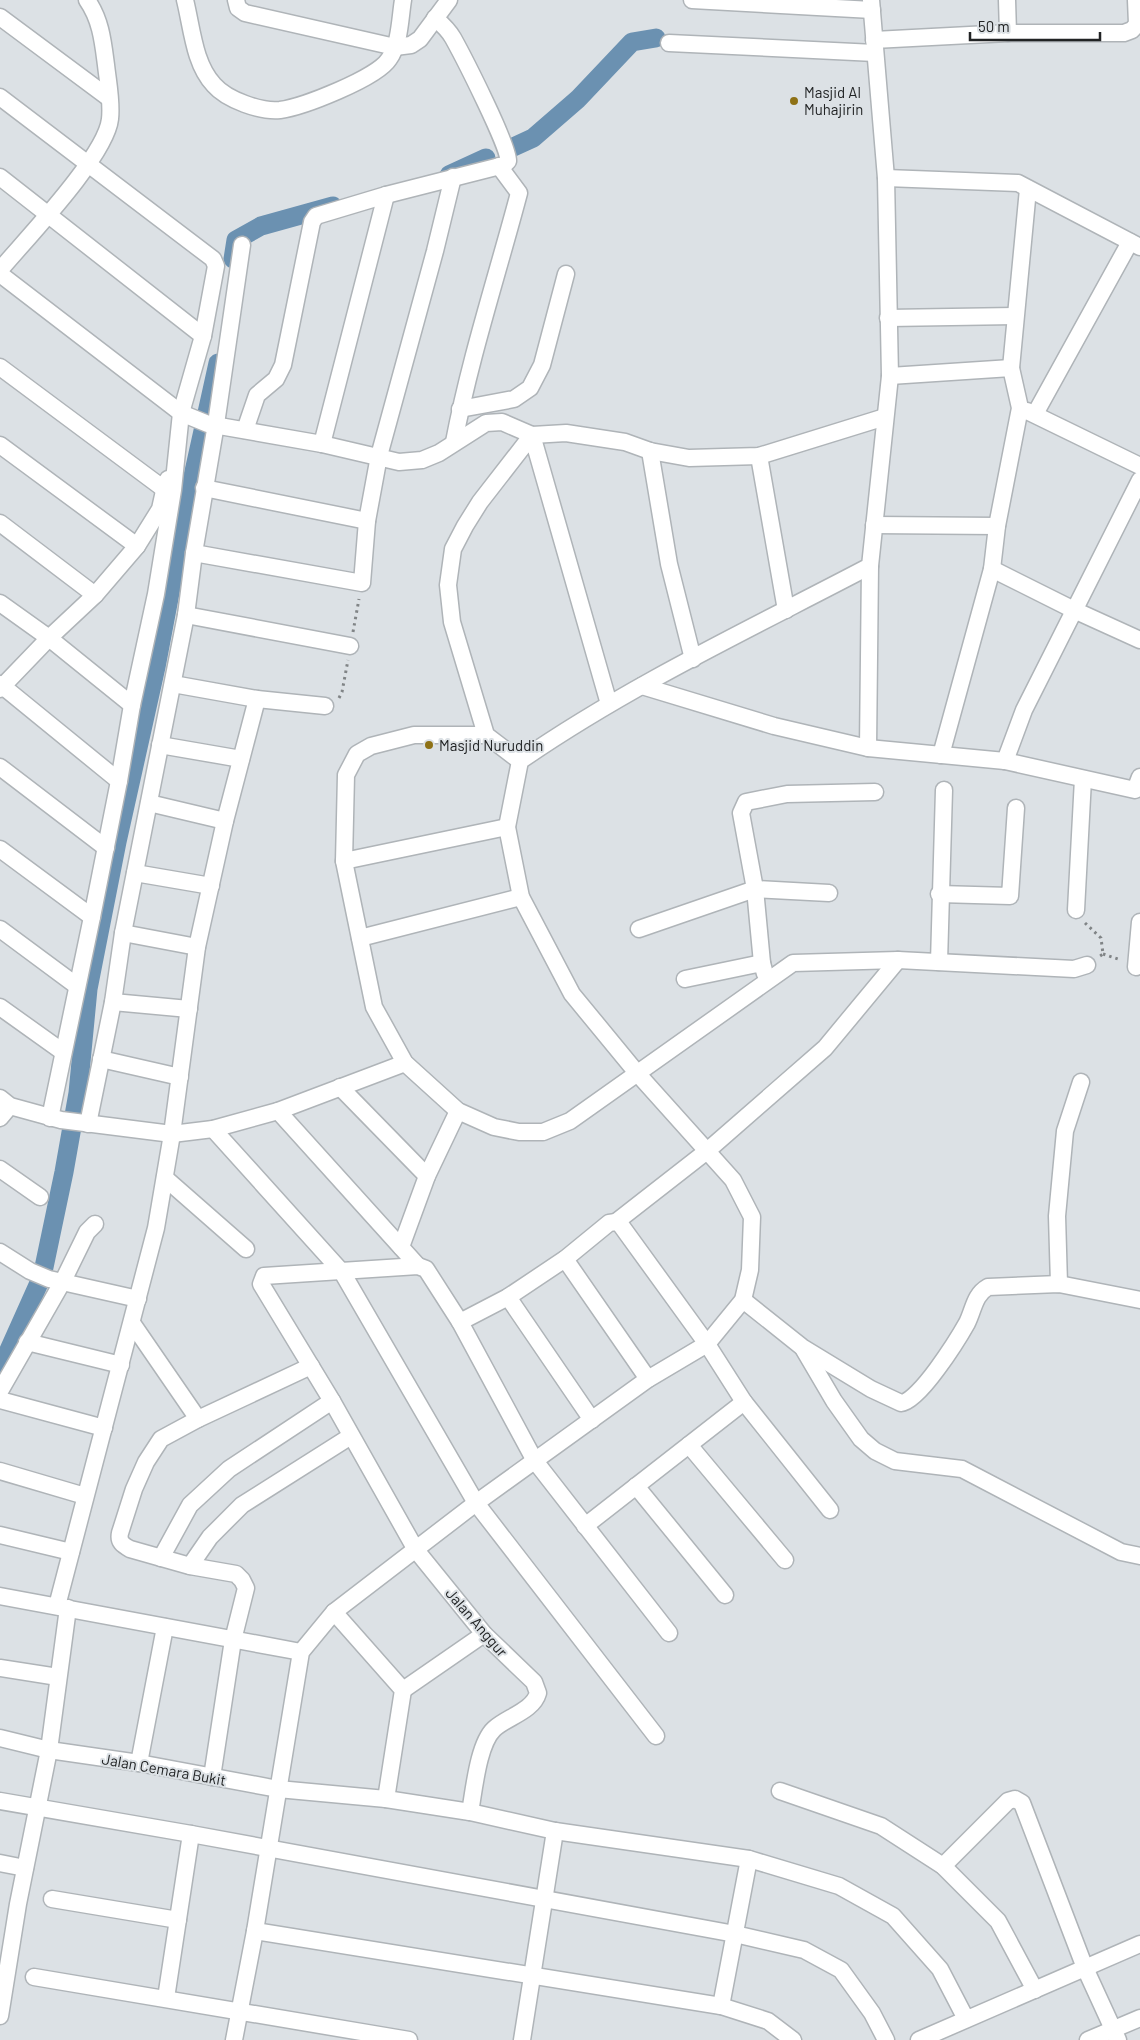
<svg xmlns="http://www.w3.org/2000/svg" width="1140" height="2040" font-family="Barlow,sans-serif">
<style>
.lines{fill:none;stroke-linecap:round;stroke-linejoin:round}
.canal{stroke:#6b91b1;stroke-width:19}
.street-casing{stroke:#afb4b8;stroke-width:19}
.path{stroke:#808486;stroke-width:3;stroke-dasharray:2.5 4;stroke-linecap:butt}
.street{stroke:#fff;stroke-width:16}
.poi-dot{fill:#8e7115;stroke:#dce1e5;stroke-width:2}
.labels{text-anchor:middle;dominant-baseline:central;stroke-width:4;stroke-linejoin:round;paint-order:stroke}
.poi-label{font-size:15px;fill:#212324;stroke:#dce1e5;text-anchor:start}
.street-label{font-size:15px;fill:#212324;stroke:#dce1e5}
</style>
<rect width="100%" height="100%" fill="#dce1e5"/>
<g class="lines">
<g class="canal">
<polyline points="511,148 533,138 578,99 632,42 656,38"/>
<polyline points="449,175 486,158"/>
<polyline points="233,259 236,240 261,226 333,206"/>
<polyline points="43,1272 64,1172 78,1093 88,989 117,842 156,667 187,503 218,363"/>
<polyline points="0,1370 39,1283"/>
</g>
<g class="street-casing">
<g id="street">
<path d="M185,0C192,28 194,64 214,85C227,100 261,112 280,110C303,107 377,78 389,59C400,44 400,18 403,0"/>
<polyline points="236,0 238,8 245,13 395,47 411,45 420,39 449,0"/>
<polyline points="692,0 872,10"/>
<polyline points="1007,0 1008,33"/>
<polyline points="0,17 109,98"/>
<polyline points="874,40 1008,33 1124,33 1132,30 1137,24 1136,0"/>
<polyline points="669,43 875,53"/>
<polyline points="0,97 213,259 216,266 203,336 181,413 173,490 156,594 132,705 119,781 92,917 50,1118"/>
<polyline points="0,177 203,336"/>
<polyline points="886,178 1018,183 1140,247"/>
<path d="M0,270C26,239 106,156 110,119C112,102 108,83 106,65C103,42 101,20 87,0"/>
<polyline points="0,274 181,413 208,424 322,444 399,462 422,460 439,453 486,423 502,422 532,435 566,433 625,442 650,451 689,458 759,456 885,417"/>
<polyline points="888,318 1015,316"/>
<polyline points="0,367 164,489 168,479"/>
<polyline points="890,376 1011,368"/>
<polyline points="460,409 514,399 530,388 542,365 566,274"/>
<polyline points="1027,411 1140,466"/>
<polyline points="1035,414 1130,242"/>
<path d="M245,430L257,395L276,379L283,365L312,222L316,216L386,195L504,165L508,161C510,148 463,56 453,38C449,31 442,24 435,18"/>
<path d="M454,442C470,358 497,276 519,193L499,166"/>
<polyline points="322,444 386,195"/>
<polyline points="0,445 137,546"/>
<polyline points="650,451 669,564 693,659"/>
<polyline points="759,456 786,610"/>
<polyline points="204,488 367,521"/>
<polyline points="0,523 95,595"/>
<polyline points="874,525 997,526"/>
<polyline points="194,553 362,583 367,521 379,456 435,251 453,177"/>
<polyline points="992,569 1074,610 1140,640"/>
<polyline points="0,603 49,638 132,705"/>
<polyline points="186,615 350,646"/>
<polyline points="0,684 119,781"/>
<polyline points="173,684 257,699 325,706"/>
<polyline points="642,686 774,726 868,748 1005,761 1135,790 1140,777"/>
<polyline points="0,689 49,638 95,595 137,546 160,509 164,491"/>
<polyline points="486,735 414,735 371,746 357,754 346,775 344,861 374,1007 405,1063 458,1111 494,1127 519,1132 543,1132 570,1121 793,963 898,960 1074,969 1087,965"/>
<polyline points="160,745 241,759"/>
<polyline points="868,748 870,566"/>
<polyline points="941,755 992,569 997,526 1020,408 1011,368 1028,189"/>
<polyline points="520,761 486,735 452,622 448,585 453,549 465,526 480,502 532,435 609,704"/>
<polyline points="1005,761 1024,710 1140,480"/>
<polyline points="0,767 106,848"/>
<polyline points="149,803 225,821"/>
<polyline points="0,849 92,917"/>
<polyline points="344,861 507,827"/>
<polyline points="135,873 211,886"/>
<polyline points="939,894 1010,896 1016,808"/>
<polyline points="1076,910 1083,779"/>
<polyline points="0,929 77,986"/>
<polyline points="639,929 755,889 829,893"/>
<polyline points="123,933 197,947"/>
<polyline points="360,938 521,897"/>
<polyline points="939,962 944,790"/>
<polyline points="762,963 755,889 741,813 746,802 787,794 875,792"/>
<polyline points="1136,967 1140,922"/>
<polyline points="685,979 762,963 765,974"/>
<polyline points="113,1002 189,1009"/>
<polyline points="0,1007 63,1052"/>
<polyline points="101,1059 180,1077"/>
<polyline points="340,1087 427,1176"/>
<polyline points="0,1098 10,1106 61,1120 172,1134 213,1129 278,1111 405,1063"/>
<polyline points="278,1111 418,1266"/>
<polyline points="0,1118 10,1106"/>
<polyline points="88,1124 113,1002 123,933 186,615 194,553 216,424 242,245"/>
<polyline points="213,1129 342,1272 476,1503 656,1736"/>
<polyline points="0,1169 40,1197"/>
<polyline points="165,1178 246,1249"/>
<polyline points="616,1222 707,1151 825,1048 898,960"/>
<polyline points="401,1247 427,1176 458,1111"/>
<polyline points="0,1252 30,1271 49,1279 138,1299"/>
<polyline points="565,1259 648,1379"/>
<polyline points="1059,1284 1057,1216 1065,1131 1081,1082"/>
<polyline points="508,1297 592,1420"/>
<path d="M743,1300L802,1347L871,1389L901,1403C919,1402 958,1339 967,1323C974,1309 974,1295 988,1287L1059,1284L1140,1300"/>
<polyline points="460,1322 508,1297 565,1259 609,1223 616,1222 620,1224 707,1344 744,1402 830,1510"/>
<polyline points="132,1323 198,1419"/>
<polyline points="27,1342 121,1365"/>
<polyline points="804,1350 834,1401 861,1439 875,1451 895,1461 962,1469 1121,1552 1140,1556"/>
<polyline points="0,1391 63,1281 87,1232 95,1224"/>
<polyline points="0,1400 104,1428"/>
<polyline points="689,1445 785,1560"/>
<polyline points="0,1471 85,1496"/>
<polyline points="636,1486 725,1595"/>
<polyline points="585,1526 744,1402"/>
<polyline points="0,1535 71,1552"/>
<polyline points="161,1558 190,1505 229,1469 332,1401"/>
<polyline points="190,1566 210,1537 242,1505 351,1436"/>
<polyline points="0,1596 301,1652"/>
<polyline points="57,1606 156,1228 172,1134 197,947 225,821 257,699"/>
<polyline points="334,1612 403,1690 386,1799"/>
<polyline points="0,1668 58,1677"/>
<polyline points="403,1690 484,1634"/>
<polyline points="0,1738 49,1750 139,1763 278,1789 386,1799 470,1812 555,1831 749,1859 839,1886 893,1916 940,1969 966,2019"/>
<polyline points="139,1763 165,1627"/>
<path d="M212,1777L233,1640L246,1588L242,1580L236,1574L190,1566L130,1549C123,1545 118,1542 120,1533L134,1489L146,1462L161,1439L198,1419L311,1366"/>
<polyline points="780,1791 881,1826 943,1866 998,1921 1035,1990"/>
<polyline points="0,1801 191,1834 735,1934 804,1950 841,1970 872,2013 886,2040"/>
<path d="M470,1812C474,1791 478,1744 494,1729C507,1717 533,1711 538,1693L534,1682L484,1634L416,1550L332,1401L261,1284L264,1276L418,1266L426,1269L460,1322L535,1461L669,1633"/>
<polyline points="0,1863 25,1868"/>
<polyline points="943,1866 1008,1801 1015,1799 1022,1803 1085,1968 1118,2040"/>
<polyline points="52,1899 178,1920"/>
<polyline points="255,1931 721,2006 768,2021 793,2040"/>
<polyline points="34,1977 409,2040"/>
<polyline points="166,1998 191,1834"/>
<polyline points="721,2006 749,1859"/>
<polyline points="0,2016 18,1904 49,1750 68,1608"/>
<path d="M234,2040L255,1931L301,1652L334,1612L476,1503L648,1379L707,1344L743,1300L750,1270L752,1217L733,1180L637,1073L572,994L521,897L507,827L520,761C630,685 752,628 870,566L890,376L886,178L871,0"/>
<polyline points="522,2040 555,1831"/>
<polyline points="919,2040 1140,1944"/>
<polyline points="1088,2040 1140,2018"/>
</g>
</g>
<g class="path">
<polyline points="353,632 359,599"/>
<polyline points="339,698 342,692 348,660"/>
<polyline points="1085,923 1101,938 1103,954 1100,956"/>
<polyline points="1103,954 1121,960"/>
</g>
<use href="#street" class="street"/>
</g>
<g class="poi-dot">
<circle cx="794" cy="101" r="5"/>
<circle cx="429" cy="745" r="5"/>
</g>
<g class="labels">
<g class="poi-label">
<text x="804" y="92">Masjid Al<tspan x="804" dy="17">Muhajirin</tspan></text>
<text x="439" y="745">Masjid Nuruddin</text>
</g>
<g class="street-label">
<text transform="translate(477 1622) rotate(49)">Jalan Anggur</text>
<text transform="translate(164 1769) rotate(10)">Jalan Cemara Bukit</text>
</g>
</g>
<path d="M970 32v8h130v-8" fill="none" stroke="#212324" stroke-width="2.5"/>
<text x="978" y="32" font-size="15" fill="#212324" stroke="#dce1e5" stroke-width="4" paint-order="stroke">50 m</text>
</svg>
